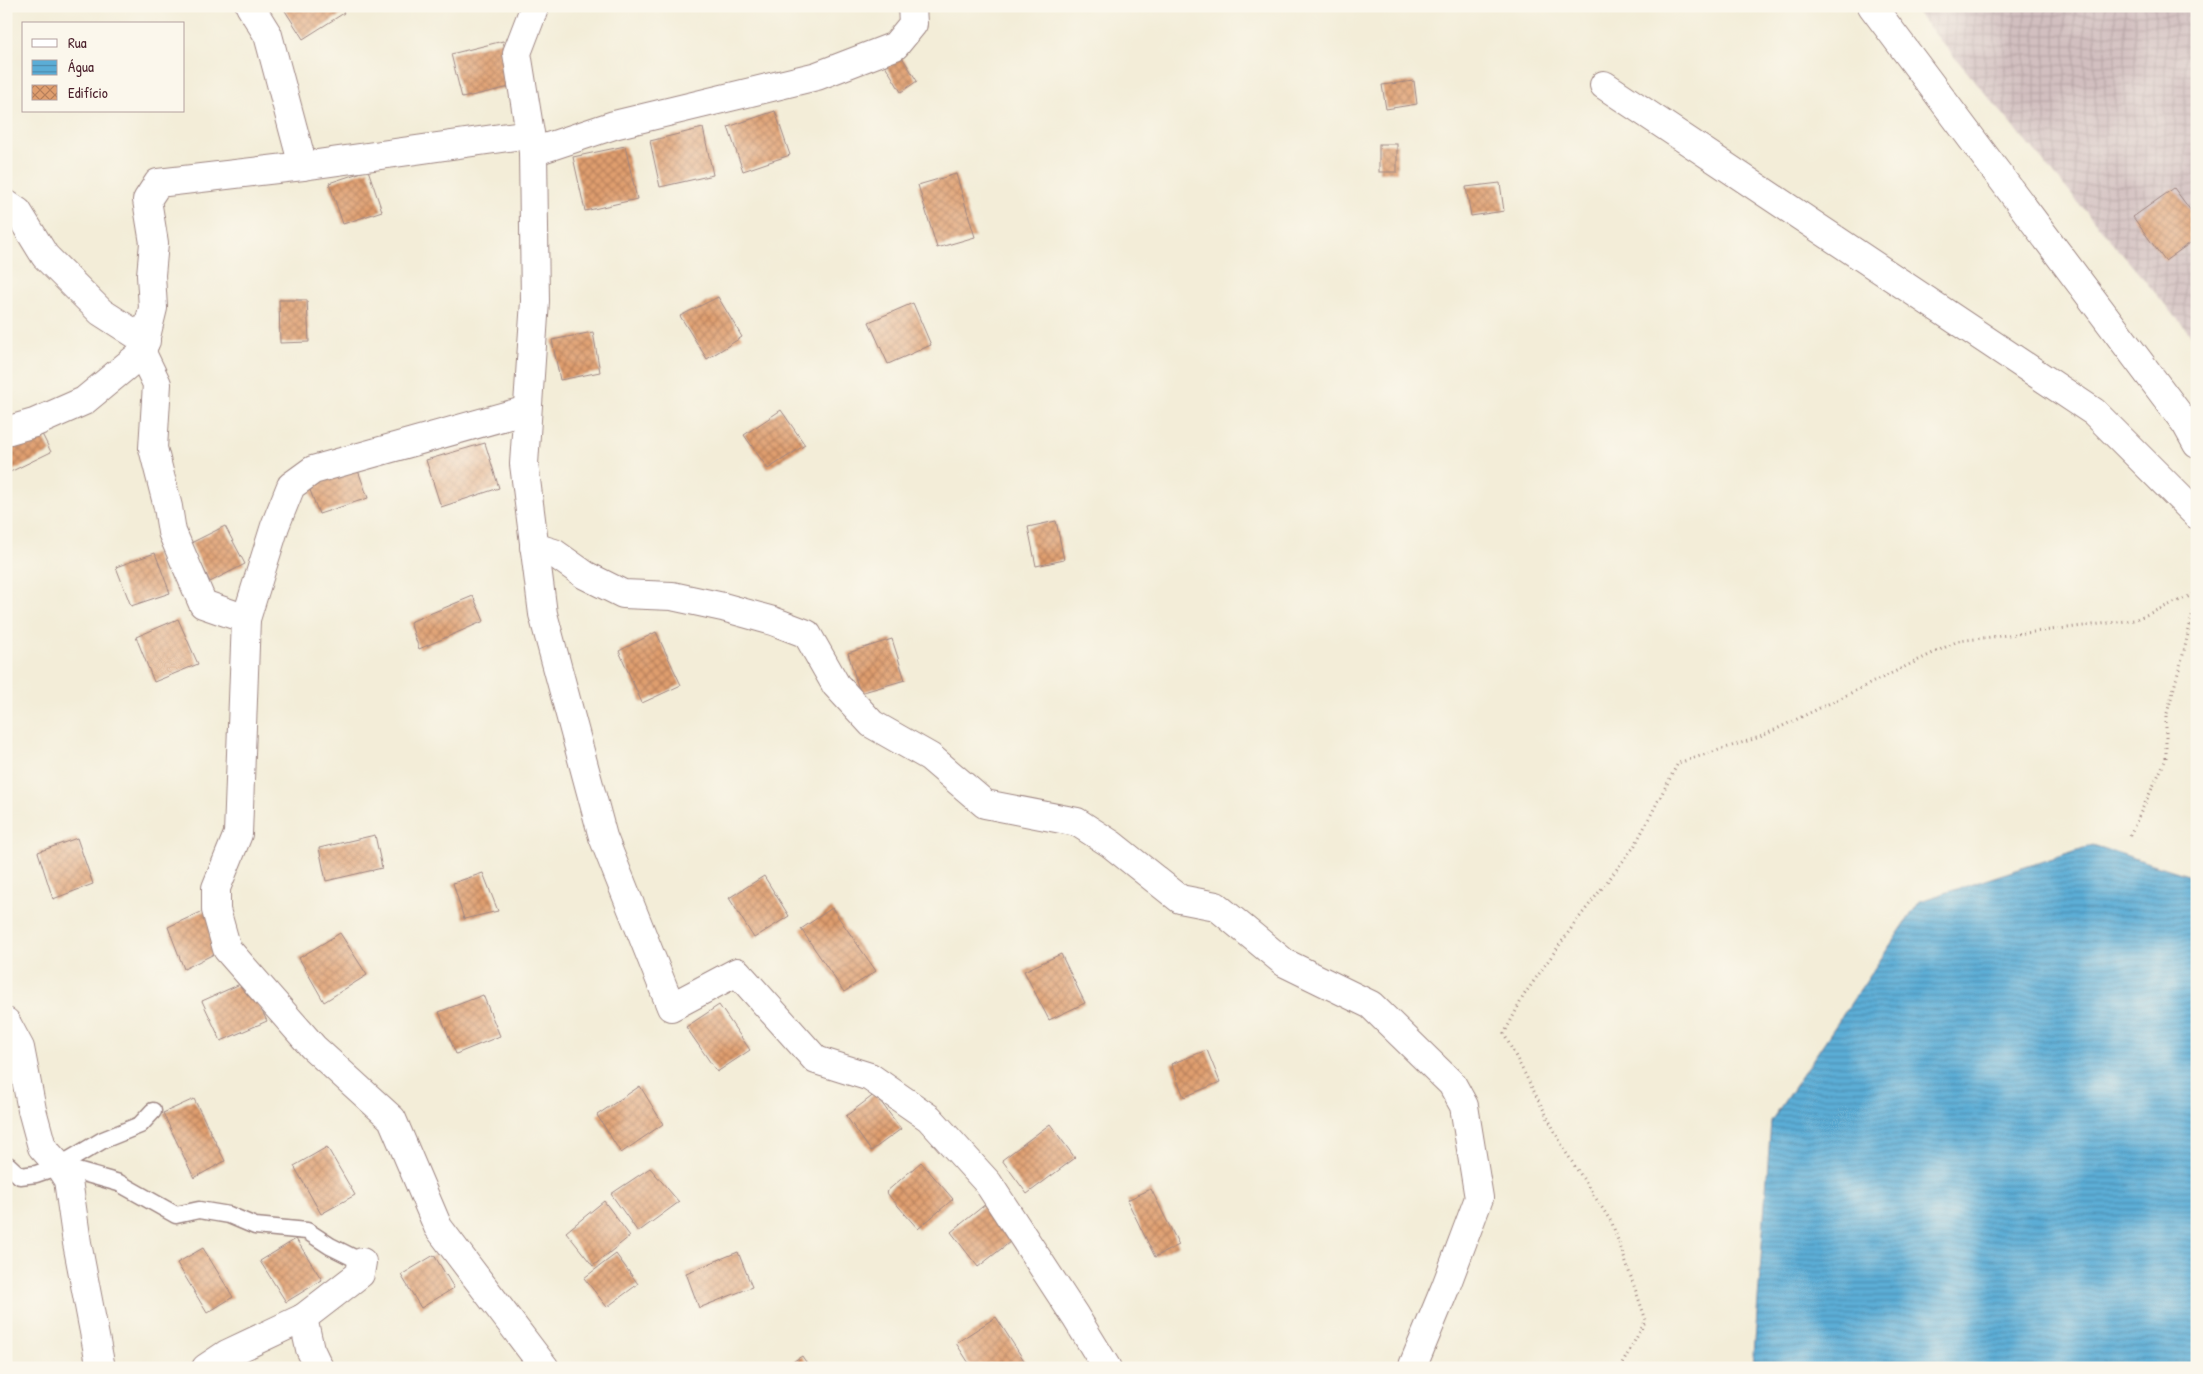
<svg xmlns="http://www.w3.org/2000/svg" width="2203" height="1374" font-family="'Patrick Hand',sans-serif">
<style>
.industrial{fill:url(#industrial-grid)}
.water{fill:url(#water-rules);stroke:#526680}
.building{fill:url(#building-cross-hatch)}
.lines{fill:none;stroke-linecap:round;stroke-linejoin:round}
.lane-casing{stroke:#9e8682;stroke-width:19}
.street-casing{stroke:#9e8682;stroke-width:30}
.path{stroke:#9e8682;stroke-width:3;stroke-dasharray:1 4;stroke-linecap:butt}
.lane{stroke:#fff;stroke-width:16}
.street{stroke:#fff;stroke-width:28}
</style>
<defs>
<pattern id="industrial-grid" width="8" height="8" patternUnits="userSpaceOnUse" patternTransform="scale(1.25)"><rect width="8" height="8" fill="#d2bfc0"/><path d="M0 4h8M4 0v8" fill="none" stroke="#b6a4a5"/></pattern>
<pattern id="water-rules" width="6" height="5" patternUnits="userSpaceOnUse" patternTransform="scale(1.25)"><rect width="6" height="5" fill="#5badd6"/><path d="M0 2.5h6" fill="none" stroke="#4d8cae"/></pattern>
<pattern id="building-cross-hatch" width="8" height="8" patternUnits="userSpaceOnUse" patternTransform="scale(1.25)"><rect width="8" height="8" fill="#df9e6e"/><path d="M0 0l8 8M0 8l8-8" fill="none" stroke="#b7805b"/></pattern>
</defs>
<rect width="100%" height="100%" fill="#fbf7ec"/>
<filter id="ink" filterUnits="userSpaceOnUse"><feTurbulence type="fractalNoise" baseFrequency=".02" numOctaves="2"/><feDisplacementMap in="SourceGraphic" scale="10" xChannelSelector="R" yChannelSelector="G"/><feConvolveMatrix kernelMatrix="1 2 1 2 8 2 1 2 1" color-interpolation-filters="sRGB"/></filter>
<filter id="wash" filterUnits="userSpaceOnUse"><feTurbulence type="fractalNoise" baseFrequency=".0096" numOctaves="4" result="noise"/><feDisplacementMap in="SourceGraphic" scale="20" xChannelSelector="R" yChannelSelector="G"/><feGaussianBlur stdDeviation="1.12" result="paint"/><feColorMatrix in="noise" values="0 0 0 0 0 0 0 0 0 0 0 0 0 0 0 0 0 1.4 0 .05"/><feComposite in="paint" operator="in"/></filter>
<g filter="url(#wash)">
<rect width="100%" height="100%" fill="#f3edd8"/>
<polygon class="industrial" points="1911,6 2197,6 2197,342"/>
<polygon class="water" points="2093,845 2197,878 2197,1368 1753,1368 1771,1121 1920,901"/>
<g id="blocks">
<g class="building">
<polygon points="282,6 339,6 344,13 303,39"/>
<polygon points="503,41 514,86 462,98 451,54"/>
<polygon points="895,46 917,81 901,92 885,65"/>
<polygon points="1414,81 1417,104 1386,109 1382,85"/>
<polygon points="775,111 790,155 743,171 728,127"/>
<polygon points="703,128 713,175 660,187 650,141"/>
<rect x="1379" y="144" width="18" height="28"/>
<polygon points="625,146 637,199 585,211 573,157"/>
<polygon points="368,170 382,211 343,224 329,183"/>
<polygon points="956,174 975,237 937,248 918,185"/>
<polygon points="1500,183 1504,211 1471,216 1466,187"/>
<polygon points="2174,188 2197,219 2197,238 2165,261 2133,217"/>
<polygon points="718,297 742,337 707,359 680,316"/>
<polygon points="279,300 307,300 309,342 280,343"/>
<polygon points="913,303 931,345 888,364 869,322"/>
<polygon points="593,332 600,372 560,380 552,340"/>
<polygon points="781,410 805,445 768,469 744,435"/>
<polygon points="39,428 51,452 6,474 6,444"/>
<polygon points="485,443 499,488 441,507 426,460"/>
<polygon points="356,465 368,498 319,514 307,482"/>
<polygon points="1056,521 1064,560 1036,566 1028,527"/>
<polygon points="225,526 245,564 210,582 191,543"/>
<polygon points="155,553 170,593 131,606 116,567"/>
<polygon points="473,596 484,621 419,649 410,622"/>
<polygon points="178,619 198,664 154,682 136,637"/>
<polygon points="656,632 681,685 642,703 619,651"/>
<polygon points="892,639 905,680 860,693 848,653"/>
<polygon points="375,835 382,868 326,881 319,848"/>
<polygon points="77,838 93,884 53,899 38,852"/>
<polygon points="483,873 498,911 464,919 453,883"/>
<polygon points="764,876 789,916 754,938 729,898"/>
<polygon points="210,908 226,948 184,969 168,927"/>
<polygon points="832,908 876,971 844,992 801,929"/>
<polygon points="340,933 367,975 324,1002 299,958"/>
<polygon points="1061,954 1085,1003 1049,1020 1024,971"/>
<polygon points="247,981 267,1021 221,1041 202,1001"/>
<polygon points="483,995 500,1036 456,1054 439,1012"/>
<polygon points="719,1005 750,1050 717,1072 686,1027"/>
<polygon points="1207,1050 1220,1082 1184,1097 1171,1064"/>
<polygon points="640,1086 663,1124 621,1153 597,1115"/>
<polygon points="875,1094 901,1129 871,1151 846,1116"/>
<polygon points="194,1099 225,1161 194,1178 163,1113"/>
<polygon points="1050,1124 1075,1158 1027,1194 1002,1160"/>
<polygon points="327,1147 355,1195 321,1214 294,1166"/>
<polygon points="921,1162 953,1199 918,1229 886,1192"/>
<polygon points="650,1168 679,1202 638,1232 611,1194"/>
<polygon points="1151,1189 1179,1245 1155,1257 1127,1200"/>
<polygon points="604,1201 630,1236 593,1266 566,1232"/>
<polygon points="987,1203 1015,1238 978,1267 951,1232"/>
<polygon points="296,1239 322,1280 286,1302 260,1261"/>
<polygon points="203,1248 233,1297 207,1313 177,1263"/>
<polygon points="738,1252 752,1287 699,1308 686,1273"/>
<polygon points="616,1254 638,1284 607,1307 584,1278"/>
<polygon points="434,1255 454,1288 421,1308 401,1275"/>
<polygon points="996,1317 1025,1362 1016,1368 972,1368 956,1343"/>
<polygon points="802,1356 810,1368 783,1368"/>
</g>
</g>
</g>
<g filter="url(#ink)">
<use href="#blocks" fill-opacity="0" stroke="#9e8682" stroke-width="1"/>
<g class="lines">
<g class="lane-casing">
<g id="lane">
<polyline points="8,1165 20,1176 36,1174 59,1166 103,1140 140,1125 153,1111"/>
<polyline points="59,1166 119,1183 176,1215 199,1210 229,1215 255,1226 307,1231 330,1246 362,1262"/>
</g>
</g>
<g class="street-casing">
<g id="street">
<polyline points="250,6 268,35 303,166"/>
<polyline points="535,6 517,53 533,152 535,301 524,464 543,614 603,837 671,1007 737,972 816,1060 870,1077 929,1118 988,1183 1075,1316 1107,1368"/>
<polyline points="1872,6 2186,424 2197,444"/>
<polyline points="1604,85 2094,412 2197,515"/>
<polyline points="533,152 614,125 817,76 895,46 913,24 912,6"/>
<polyline points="6,204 18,212 45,256 101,312 146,341"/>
<polyline points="142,353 153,308 151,275 154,243 147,200 158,183 303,166 530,134"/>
<polyline points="527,410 313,470 291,486 275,526 246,619 238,834 216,888 216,910 227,949 313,1047 392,1119 438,1227 545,1368"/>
<polyline points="6,431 34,423 84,401 142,353 157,384 153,448 168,507 172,532 203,604 246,619"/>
<polyline points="534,547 554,553 585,575 623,594 672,596 723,607 773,621 807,634 836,685 872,724 930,757 985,804 1077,822 1111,844 1180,899 1216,906 1285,963 1371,1005 1452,1084 1464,1106 1479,1198 1446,1286 1412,1368"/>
<polyline points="6,1022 20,1048 32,1110 42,1147 59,1166 68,1180 77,1243 101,1368"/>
<polyline points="303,1318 310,1349 319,1368"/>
<polyline points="206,1368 227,1354 303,1318 360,1274 362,1262"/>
</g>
</g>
<g class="path">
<polyline points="2130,835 2166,759 2166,717 2184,651 2197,595"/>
<polyline points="1620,1368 1646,1320 1612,1223 1565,1151 1504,1034 1524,995 1575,923 1634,847 1678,763 1760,737 1958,641 2134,620 2197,593"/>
</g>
<use href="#lane" class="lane"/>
<use href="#street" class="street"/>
</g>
</g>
<rect width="2203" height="1374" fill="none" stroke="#fbf7ec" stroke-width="25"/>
<rect x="22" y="22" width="162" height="90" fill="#fbf7ec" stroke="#b4a19f"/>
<rect x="32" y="39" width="25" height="8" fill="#ffffff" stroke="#b4a19f"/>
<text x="68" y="48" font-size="15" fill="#4a1f2b">Rua</text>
<rect x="32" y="60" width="25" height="15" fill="url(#water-rules)" stroke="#b4a19f"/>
<text x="68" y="72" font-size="15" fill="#4a1f2b">Água</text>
<rect x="32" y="85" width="25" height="15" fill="url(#building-cross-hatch)" stroke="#b4a19f"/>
<text x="68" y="98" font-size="15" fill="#4a1f2b">Edifício</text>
</svg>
